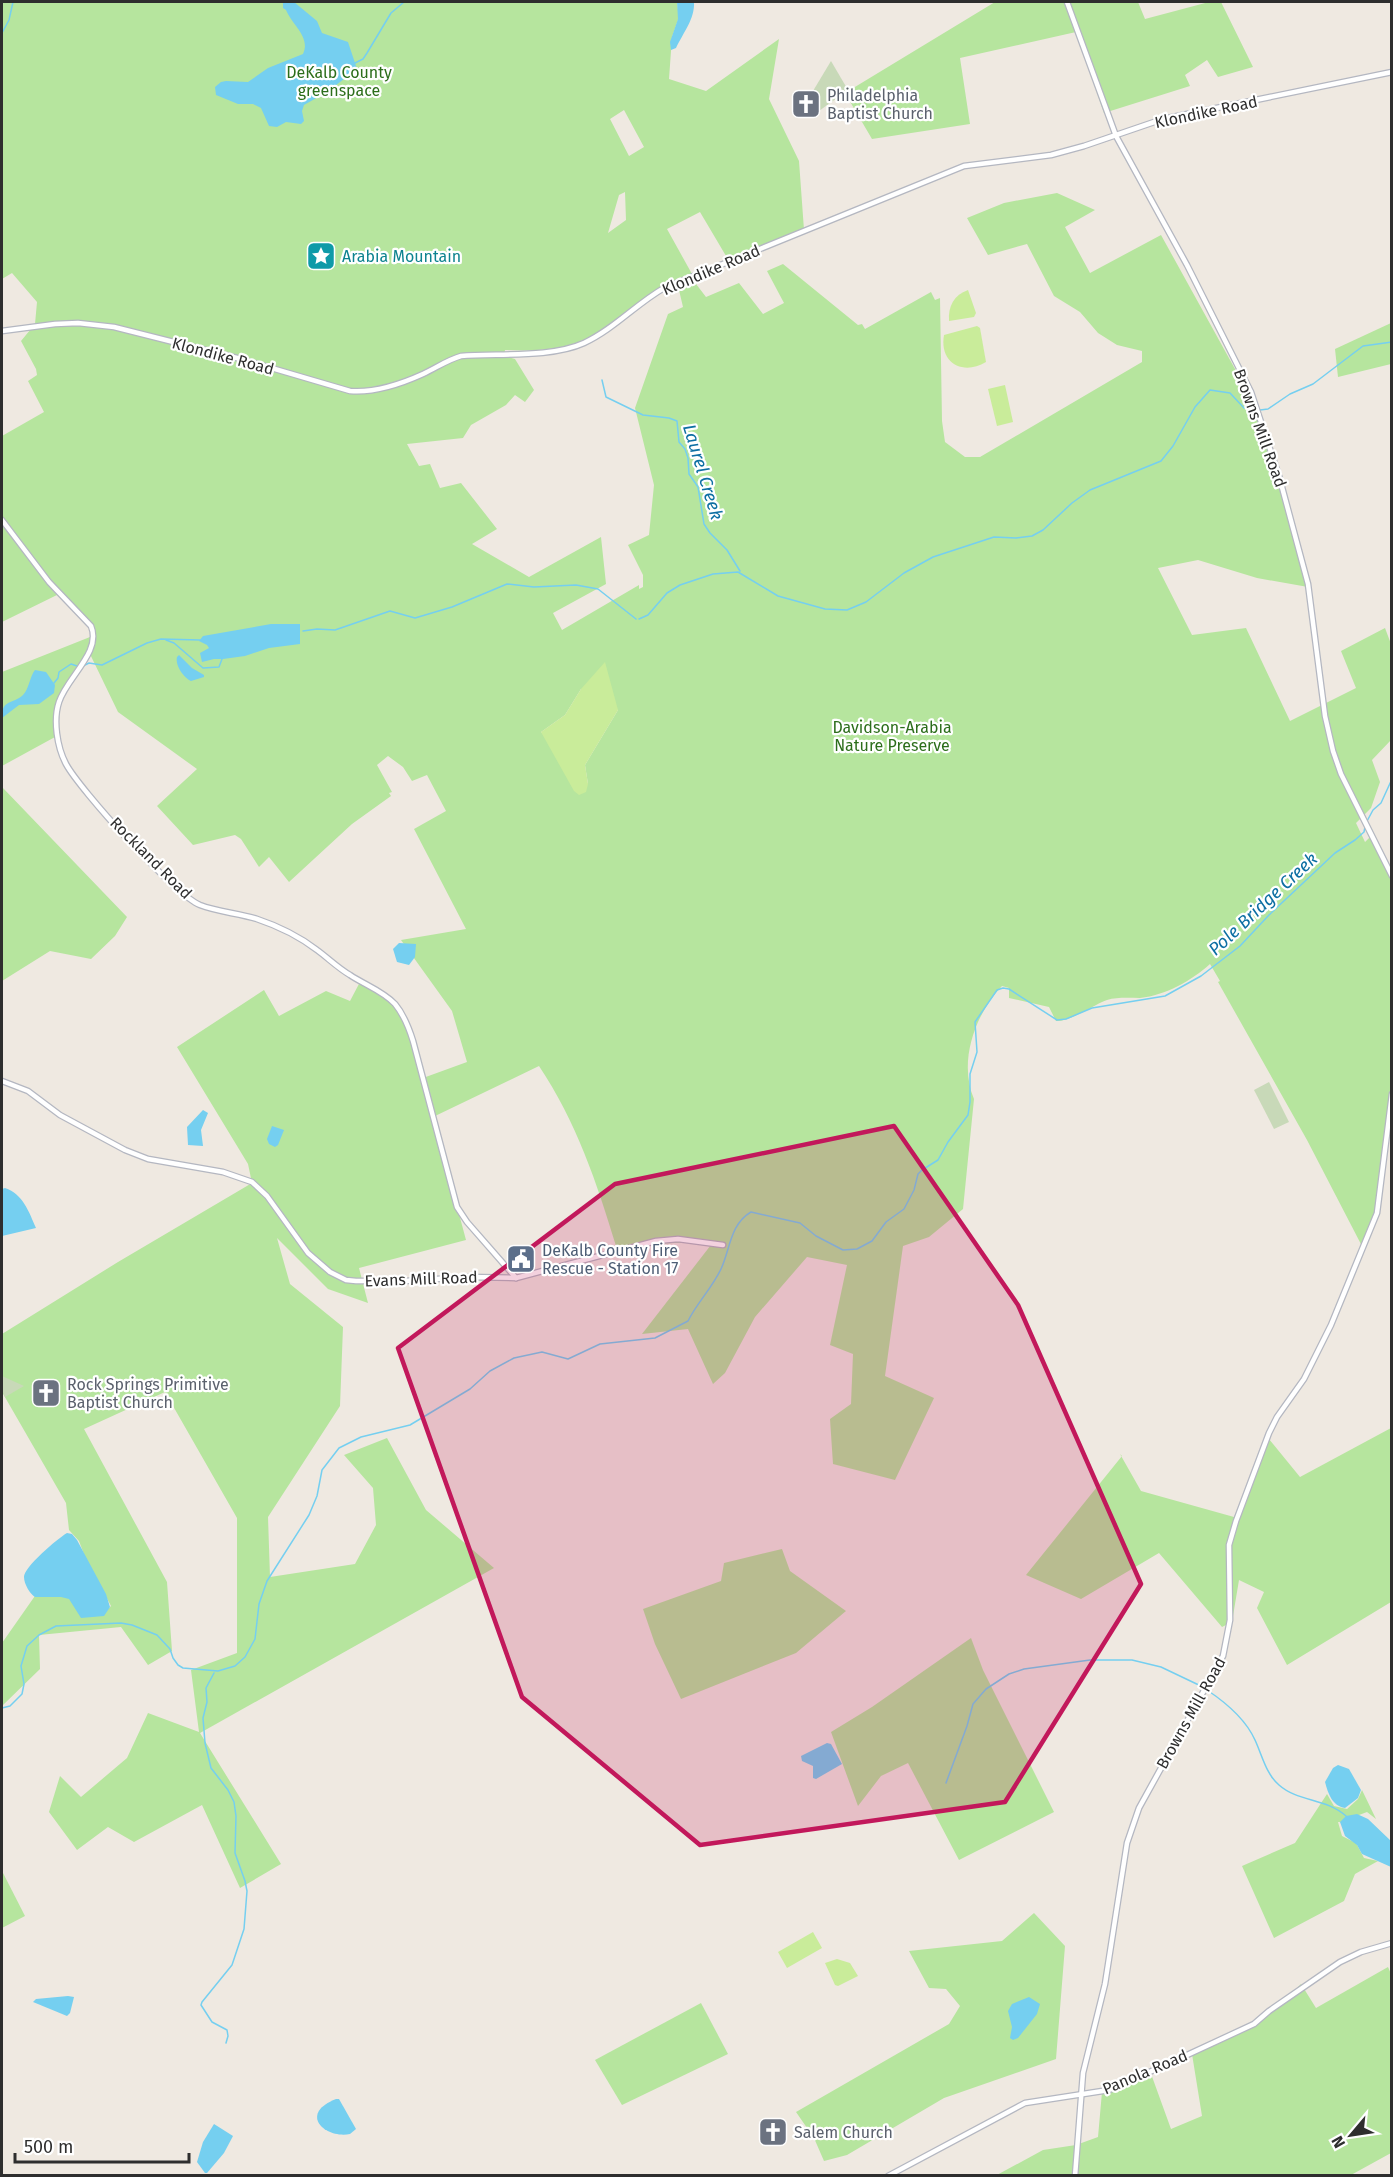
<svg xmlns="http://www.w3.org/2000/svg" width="1393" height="2177" font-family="'Fira Sans',sans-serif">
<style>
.green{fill:#b6e59e;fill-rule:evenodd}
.cemetery{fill:#c8d9b8}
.pitch{fill:#c9ec9a}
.water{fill:#75cff0}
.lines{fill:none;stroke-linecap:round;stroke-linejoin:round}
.stream{stroke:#75cff0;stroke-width:1.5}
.secondary-casing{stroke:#b4b7c1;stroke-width:7}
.secondary{stroke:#fff;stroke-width:4.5}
.marked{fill:#c2185b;fill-opacity:0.2;stroke:#c2185b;stroke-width:4.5;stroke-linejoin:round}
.labels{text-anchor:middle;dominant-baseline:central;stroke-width:4.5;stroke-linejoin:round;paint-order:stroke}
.park-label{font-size:16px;fill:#2c6e1b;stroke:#fff}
.worship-label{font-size:16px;fill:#5b616d;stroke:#fff;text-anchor:start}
.street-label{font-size:16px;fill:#2e2e2e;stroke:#fff}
.culture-label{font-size:16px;fill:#0d838f;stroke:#fff;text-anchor:start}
.service-label{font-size:16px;fill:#4e5e75;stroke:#fff;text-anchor:start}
.water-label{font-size:18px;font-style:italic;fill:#0d6fa3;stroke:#fff}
</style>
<rect width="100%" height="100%" fill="#efe9e1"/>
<g class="green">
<path d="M2,2H672L677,3L679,17L672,37L669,79L706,91L779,39L769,99L799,161L804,230L729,261L700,212L667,229L692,274L643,301L610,328L583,342V340C561,351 530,351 505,350L504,356L515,359L534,390L525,402L515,395L506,405L471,425L463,438L407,444L419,466L430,464L440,488L461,483L497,529L472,544L529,577L601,537L606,584L553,613L562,630L639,585V589L643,587V575L628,545L649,535L654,485L635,408L668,314L683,307L679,290L693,280L706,297L739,283L763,314L784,303L767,271L783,264L858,325L862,324L865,329L931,292L935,300L940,298L942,421L945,442L965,457H980L1142,362V351L1117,345L1098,333L1080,312L1054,296L1027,244L988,255L967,218L1004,203L1057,193L1095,210L1065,227L1090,273L1161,235L1256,407L1274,464L1308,587L1257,578L1198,560L1158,568L1192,635L1246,628L1290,721L1356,688L1341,651L1385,628L1391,644V740L1372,760L1380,782L1371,808L1356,823L1365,842L1370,837L1392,881L1391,1106L1375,1216L1364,1250L1307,1140L1218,982L1220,981L1210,964C1191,981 1166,995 1140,998C1129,998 1117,997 1107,1000C1093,1005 1070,1022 1056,1021L1049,1007L1009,998V988L1002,986C975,1014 958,1062 974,1099L963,1209L929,1237L903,1246L885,1376L934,1398L895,1480L833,1464L830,1419L851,1404L853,1354L830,1345L847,1265L807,1257L755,1317L725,1373L713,1384L688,1329L642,1334L714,1241L616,1246C597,1183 576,1121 539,1066L433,1117L466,1240L359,1268L368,1303L328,1289L277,1238L290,1284L343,1327L340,1406L268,1517L270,1577L355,1564L376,1525L373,1488L344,1455L387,1438L426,1510L494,1568L200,1733L281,1864L240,1888L202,1805L134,1842L108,1827L77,1850L49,1812L60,1776L81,1797L127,1758L148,1713L199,1732L191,1670L237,1653V1518L165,1392L84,1429L167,1582L172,1651L148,1665L121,1627L39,1635L40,1669L2,1706V1643L37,1593L62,1590L106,1611L111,1606L85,1557L79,1541L69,1530L66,1503L2,1392V1334L118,1262L252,1183L248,1164L177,1047L264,990L279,1016L326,991L350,1001L360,982L383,993L407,1021L423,1078L467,1062L452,1011L401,940L466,929L414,829L446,811L427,775L412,781L403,767L388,756L377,765L392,792L389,793L391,796L352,824L289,882L269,857L259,867L241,839L235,835L193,845L157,806L197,769L118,712L89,652L59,697L55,707V737L2,766V672L95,635L93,630L59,594L2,622V436L44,412L28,381L37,375L36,369L21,341L35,324L37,302L12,273L2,279ZM624,110L644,147L629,156L610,119ZM625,192L626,220L608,233L619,195ZM581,689L618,710L585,765L588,784L541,732L565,715Z"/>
<polygon points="995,2 1138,2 1145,19 1209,2 1221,2 1253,67 1218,77 1207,60 1185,75 1190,86 1104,113 1076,32 960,58 970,124 872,139 845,93"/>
<polygon points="1391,323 1391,364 1338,377 1335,349"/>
<polygon points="2,787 127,917 115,936 91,959 50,951 2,981"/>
<polygon points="1391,1428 1391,1602 1287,1665 1257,1608 1264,1592 1239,1580 1232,1622 1222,1627 1159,1553 1081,1599 1026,1575 1122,1456 1120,1454 1141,1491 1234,1517 1269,1439 1300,1477"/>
<polygon points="782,1549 790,1571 846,1611 796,1653 681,1699 655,1644 643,1609 721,1581 724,1563"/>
<polygon points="971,1638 983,1670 1054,1812 959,1860 908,1763 881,1776 858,1806 831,1732 872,1707"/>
<polygon points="1362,1790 1376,1819 1367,1812 1359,1815 1354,1823 1338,1822 1342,1836 1356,1843 1364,1858 1378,1861 1355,1874 1344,1901 1274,1938 1242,1866 1295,1843 1327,1794 1334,1806 1347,1809 1358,1799"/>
<polygon points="2,1871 25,1916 2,1928"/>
<polygon points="1034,1913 1065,1946 1056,2059 944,2098 847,2155 824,2161 814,2138 796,2112 949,2024 960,2006 946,1989 929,1988 909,1951 1002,1941"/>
<polygon points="1388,1967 1391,1974 1391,2153 1351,2175 995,2176 1043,2150 1076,2145 1098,2137 1102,2092 1150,2071 1171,2129 1202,2116 1192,2054 1239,2031 1276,2009 1301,1984 1316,2008"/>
<polygon points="701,2003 728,2054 622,2105 595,2060"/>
</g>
<g class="cemetery">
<polygon points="831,61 848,90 819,111 810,96"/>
<polygon points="1269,1082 1289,1122 1274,1129 1254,1090"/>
<polygon points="2,1376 24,1386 5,1397 2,1390"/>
</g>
<g class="pitch">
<path d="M968,290L976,313L974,317L949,321C948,306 954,295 968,290Z"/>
<path d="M977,326L980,328L986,362C963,376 939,363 944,335Z"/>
<polygon points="1005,385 1013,422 997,426 988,389"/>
<polygon points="605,662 618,710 585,765 588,784 586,792 579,795 574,791 541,732 565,715 581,689"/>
<polygon points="813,1932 822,1948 787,1968 778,1952"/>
<polygon points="837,1959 850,1963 858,1976 838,1986 835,1985 825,1963"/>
</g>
<g class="water">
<path d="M283,2H294L317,21L322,33L348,42L357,69L327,92L304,105L302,111L304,121L301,124L286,122L277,127L269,126L261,108L253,104H238L216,95L215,87L221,82L226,81L248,82L268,68L303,54C311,37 292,25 286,10L283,8Z"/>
<path d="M677,2H694C695,19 683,33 676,48L671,50L670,42L678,19Z"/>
<polygon points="271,624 300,624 300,644 269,648 245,656 223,659 214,659 202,662 200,653 209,648 207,645 199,641 203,636"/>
<path d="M179,655L192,668L204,675V677L191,681C183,677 175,665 177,657Z"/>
<path d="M35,670L46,672L55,685L54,693L39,704L19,705L2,718C1,699 14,704 23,695C29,689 30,676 35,670Z"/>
<polygon points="399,943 416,944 415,957 409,965 397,962 393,949"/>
<polygon points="203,1110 208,1113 201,1130 203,1146 188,1145 187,1127"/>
<polygon points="272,1126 284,1130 278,1145 275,1147 269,1144 267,1139"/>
<path d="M5,1188C23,1194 29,1212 36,1228L2,1236V1189Z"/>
<path d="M67,1533L72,1534L77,1540L106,1594L110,1607L104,1616L81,1618L69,1599L61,1597H35C30,1594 24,1584 24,1577C24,1567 57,1539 67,1533Z"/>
<polygon points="827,1743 831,1744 842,1764 816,1779 813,1778 813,1766 802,1761 801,1756"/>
<path d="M1338,1765L1349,1769L1361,1790L1358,1798L1345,1808C1332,1806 1328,1793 1325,1782L1333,1768Z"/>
<polygon points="1357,1814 1368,1819 1391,1841 1391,1867 1362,1854 1357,1845 1345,1836 1340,1822 1346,1816"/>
<polygon points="68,1996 74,1997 70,2013 67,2016 33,2002 36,1999"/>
<polygon points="1029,1997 1040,2004 1037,2014 1018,2038 1013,2040 1010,2038 1012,2027 1008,2011 1012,2004"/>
<path d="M336,2099H339L356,2129L350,2134C325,2139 298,2114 336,2099Z"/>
<polygon points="214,2124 233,2136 224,2153 207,2173 205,2173 197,2162 203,2142"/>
</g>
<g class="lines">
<g class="stream">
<polyline points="2,33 9,20 13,2"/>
<polyline points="355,63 363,59 367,53 391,13 404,2"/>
<polyline points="602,380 606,397 643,415 669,418 677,421 679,442 685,449 688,458 689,474 698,487 704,524 710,533 727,550 740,571"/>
<polyline points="1260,410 1268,409 1290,394 1313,384 1363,346 1392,342"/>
<polyline points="639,619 648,615 667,593 680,585 713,574 738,572 778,596 825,609 847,610 866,602 904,573 933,557 994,537 1016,538 1032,536 1043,530 1072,503 1090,490 1161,461 1173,446 1195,407 1210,390 1230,393 1244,408 1256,410"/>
<polyline points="303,631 317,629 335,630 390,611 415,618 452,607 507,584 534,587 576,585 598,589 636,619"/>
<polyline points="166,640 174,643 203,668 219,667 222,659"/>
<polyline points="83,666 89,663 102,665 147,643 161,639 200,640"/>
<polyline points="54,683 58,678 59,672 71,664 77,666"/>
<polyline points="1366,823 1373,810 1381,803 1392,779"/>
<polyline points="214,1673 206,1688 207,1702 203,1718 205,1743 211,1768 228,1790 234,1802 236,1816 235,1853 245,1881 247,1891 244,1929 232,1965 202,2002 201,2005 212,2022 227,2030 228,2036 226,2043"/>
<path d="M1207,1690C1225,1702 1246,1720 1255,1740C1262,1755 1266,1774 1279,1785C1298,1802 1326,1798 1346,1816"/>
<path d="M2,1708L10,1706L22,1694L24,1684L21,1666L27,1646L39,1635L56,1626L121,1623L132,1625L157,1635L170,1649L173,1658L178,1665L183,1668L218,1671L235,1666L245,1657L255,1639L259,1604L267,1581L309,1515L317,1496L322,1470L339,1448L361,1437L410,1425L470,1389L490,1371L514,1358L542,1352L568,1359L600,1344L655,1338L688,1321C697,1303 712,1288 721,1269C730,1250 730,1224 751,1212L800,1223L816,1236L843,1250L857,1249L872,1241L886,1222L904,1209L914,1190L918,1174L922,1170L938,1160L948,1142L968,1115L970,1102V1074L977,1052L975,1022L997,990L1003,988L1009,989L1057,1020L1066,1019L1092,1008L1165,996L1201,976L1240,946L1269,915L1335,853L1355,840L1364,832L1365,827"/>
<polyline points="946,1783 967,1726 973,1704 986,1689 1009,1674 1024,1669 1090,1660 1132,1660 1161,1667 1203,1687"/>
</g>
<g class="secondary-casing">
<g id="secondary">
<polyline points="1067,2 1116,136 1187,265 1251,392 1279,476 1308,584 1325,716 1333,751 1341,774 1392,876"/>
<path d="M2,331L55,324L78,323L114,327L237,358L350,391C374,393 401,384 423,374C436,368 447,360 461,356C498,353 551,358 584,343C614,329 636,304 664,288L964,166L1051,155L1084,146L1163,119L1392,72"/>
<path d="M2,520L49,582L91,626C102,652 67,677 59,702C53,720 57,747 66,764C80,790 174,894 200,905C218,912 238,913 257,919C278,926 300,937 317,950C328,958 338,968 350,975C365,985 383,991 395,1004C404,1015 409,1028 413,1041L457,1207L467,1222L516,1278"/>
<polyline points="2,1081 28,1091 60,1115 125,1150 148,1159 223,1172 252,1182 267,1196 308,1253 330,1272 346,1280 356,1281 405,1281 469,1277 516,1278 656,1241 678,1239 723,1245"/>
<polyline points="888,2176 1025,2103 1109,2090 1172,2062 1254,2024 1269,2011 1340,1962 1361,1952 1392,1943"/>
<polyline points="1075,2176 1083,2073 1105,1984 1127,1843 1139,1808 1223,1656 1230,1620 1229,1545 1236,1521 1269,1433 1277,1417 1304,1379 1331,1325 1377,1213 1392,1094"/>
</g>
</g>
<use href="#secondary" class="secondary"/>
</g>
<path class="marked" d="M894,1126L1018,1305L1141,1584L1005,1802L700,1845L522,1697L398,1348L615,1184Z"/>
<defs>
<g id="church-square" transform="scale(1.5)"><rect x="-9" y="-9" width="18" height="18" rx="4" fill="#6b7280" stroke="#fff"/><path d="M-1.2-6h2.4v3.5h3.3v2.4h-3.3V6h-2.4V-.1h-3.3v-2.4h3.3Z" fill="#fff"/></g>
<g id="sight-square" transform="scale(1.5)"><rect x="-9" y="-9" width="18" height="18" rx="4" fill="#0f9aa8" stroke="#fff"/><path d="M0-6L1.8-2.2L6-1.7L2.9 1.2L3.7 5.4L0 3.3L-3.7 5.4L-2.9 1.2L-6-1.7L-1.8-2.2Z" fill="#fff"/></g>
<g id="civic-square" transform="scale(1.5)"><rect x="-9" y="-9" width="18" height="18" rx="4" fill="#5c6f8a" stroke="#fff"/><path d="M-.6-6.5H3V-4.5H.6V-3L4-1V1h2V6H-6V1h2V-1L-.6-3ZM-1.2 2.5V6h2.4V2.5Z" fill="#fff"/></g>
</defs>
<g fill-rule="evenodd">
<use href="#church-square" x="806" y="104"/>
<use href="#sight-square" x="321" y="256"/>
<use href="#civic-square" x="521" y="1259"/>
<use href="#church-square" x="46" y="1393"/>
<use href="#church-square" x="773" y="2132"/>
</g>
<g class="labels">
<g class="park-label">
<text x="339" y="72">DeKalb County<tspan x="339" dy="18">greenspace</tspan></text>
<text x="892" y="727">Davidson-Arabia<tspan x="892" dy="18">Nature Preserve</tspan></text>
</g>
<g class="worship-label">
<text x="827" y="95">Philadelphia<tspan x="827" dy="18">Baptist Church</tspan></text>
<text x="67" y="1384">Rock Springs Primitive<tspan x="67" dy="18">Baptist Church</tspan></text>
<text x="794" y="2132">Salem Church</text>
</g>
<g class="street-label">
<text transform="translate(1206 112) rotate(-12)">Klondike Road</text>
<text transform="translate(711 270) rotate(-23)">Klondike Road</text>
<text transform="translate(223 356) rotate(15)">Klondike Road</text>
<text transform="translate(1260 428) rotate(70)">Browns Mill Road</text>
<text transform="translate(151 858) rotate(45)">Rockland Road</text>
<text transform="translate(421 1279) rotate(-2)">Evans Mill Road</text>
<text transform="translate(1191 1713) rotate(-61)">Browns Mill Road</text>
<text transform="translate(1145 2072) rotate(-23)">Panola Road</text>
</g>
<g class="culture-label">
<text x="342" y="256">Arabia Mountain</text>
</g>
<g class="service-label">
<text x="542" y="1250">DeKalb County Fire<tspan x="542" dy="18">Rescue - Station 17</tspan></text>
</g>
<g class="water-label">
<text transform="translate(703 472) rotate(73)">Laurel Creek</text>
<text transform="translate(1263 904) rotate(-43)">Pole Bridge Creek</text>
</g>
</g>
<rect width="1393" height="2177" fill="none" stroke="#2e2e2e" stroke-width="6"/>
<g transform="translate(1351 2135) rotate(241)" stroke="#ffffff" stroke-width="4.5" paint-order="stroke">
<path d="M0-4.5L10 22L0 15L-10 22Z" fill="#2e2e2e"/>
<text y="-9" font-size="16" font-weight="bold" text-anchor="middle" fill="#2e2e2e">N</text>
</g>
<path d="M15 2153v9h174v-9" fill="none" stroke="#2e2e2e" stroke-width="3"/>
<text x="24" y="2153" font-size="18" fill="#2e2e2e" stroke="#ffffff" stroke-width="4.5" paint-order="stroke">500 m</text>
</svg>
